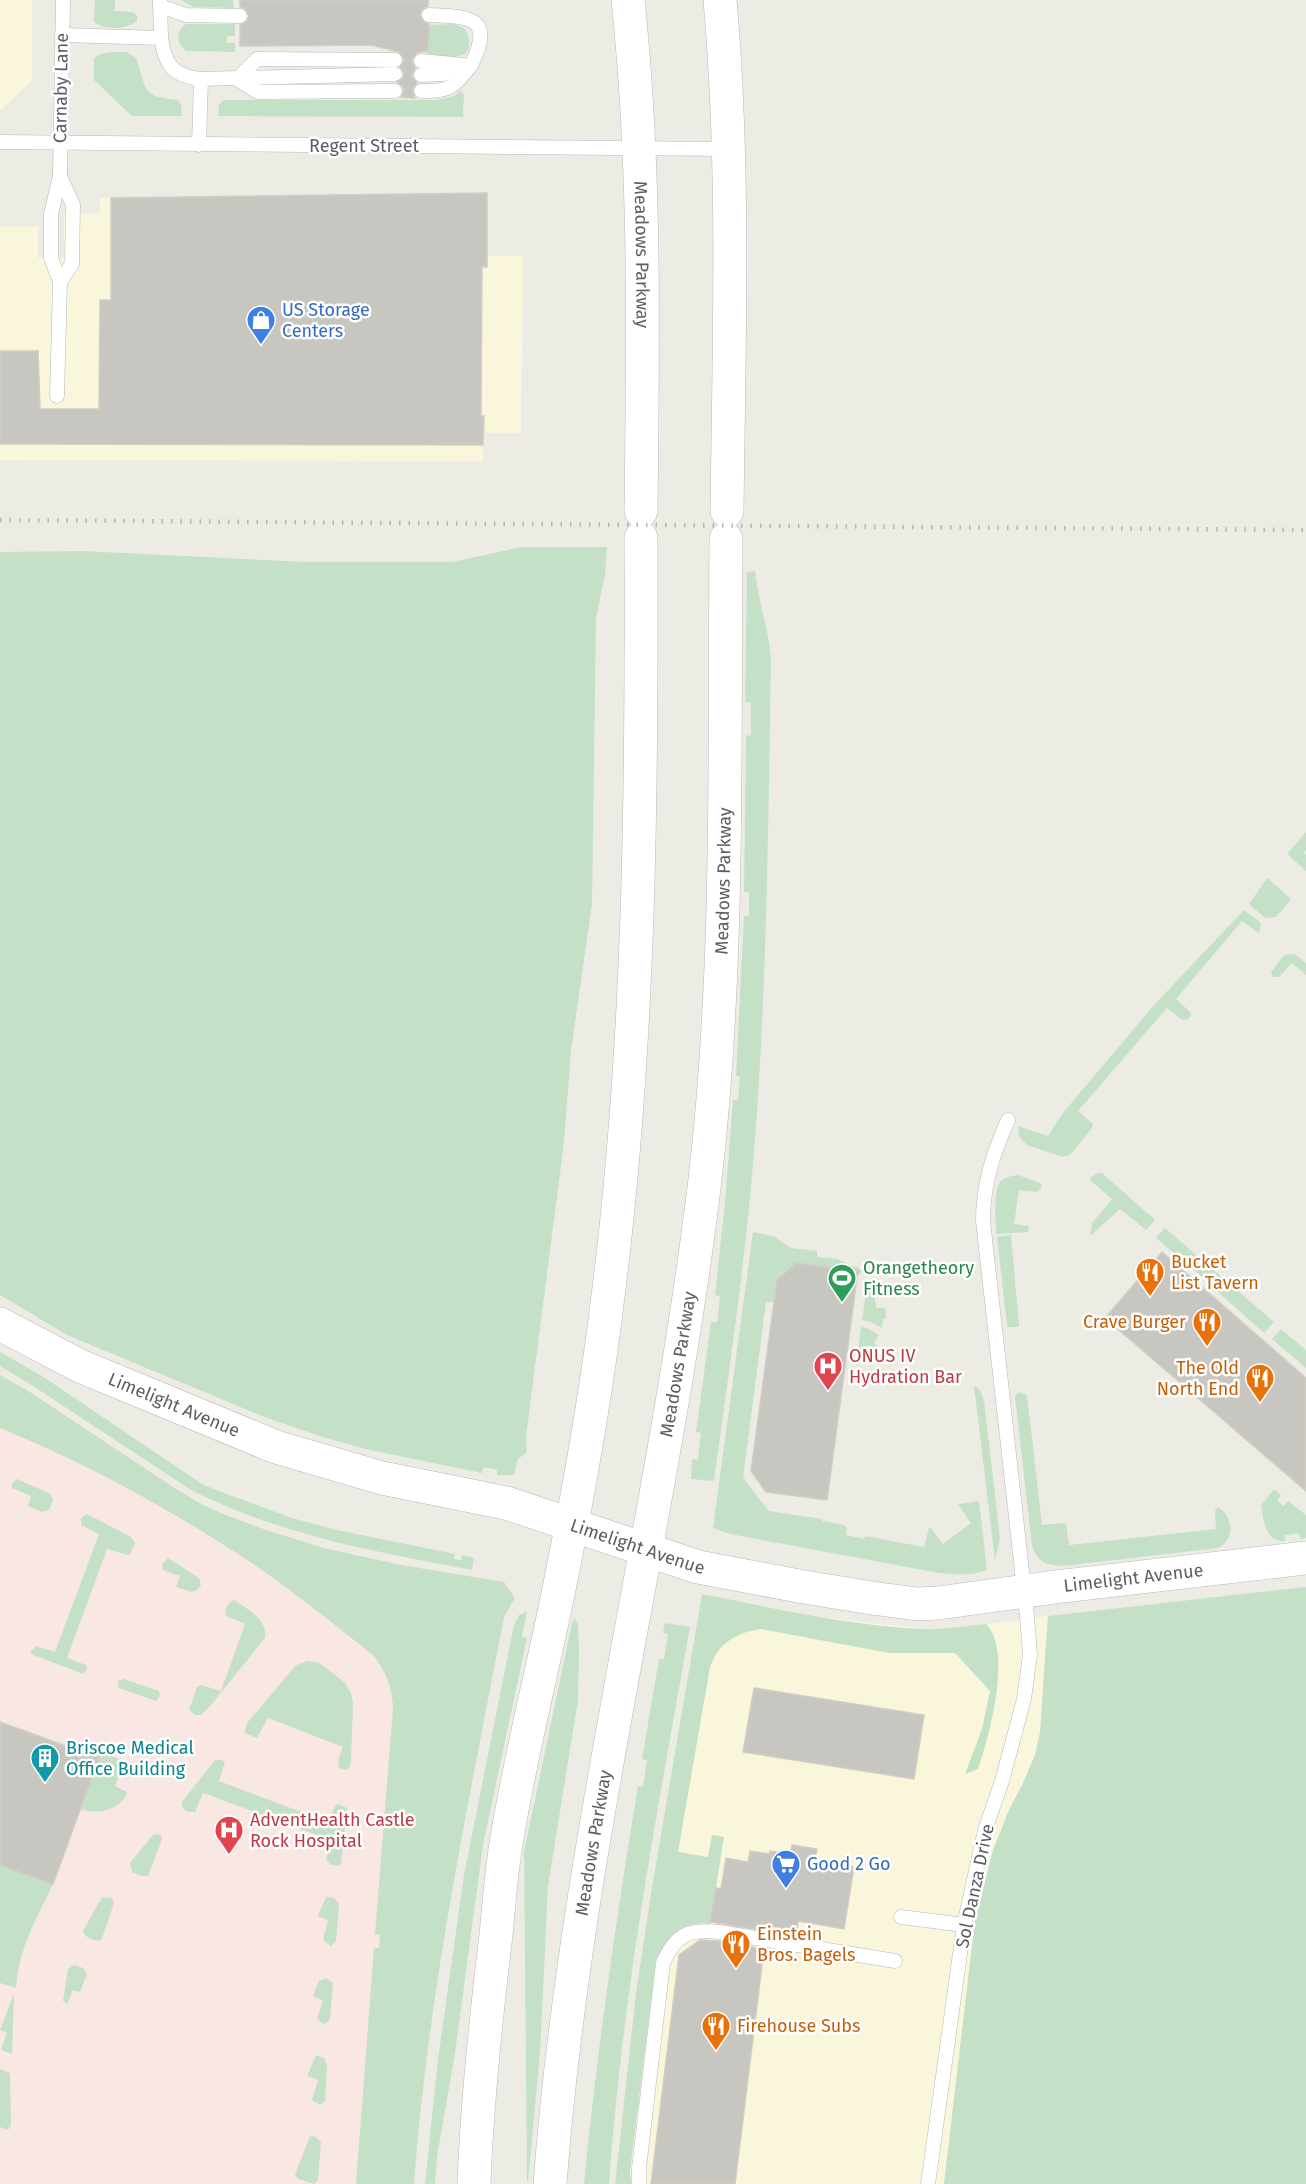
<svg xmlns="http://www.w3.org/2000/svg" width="1306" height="2184" font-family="'Fira Sans',sans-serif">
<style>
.commercial{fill:#f9f6dc}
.medical{fill:#f8e7e2}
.green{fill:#c4e1c7}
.building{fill:#c8c6c1;stroke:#d0cec3;stroke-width:1.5}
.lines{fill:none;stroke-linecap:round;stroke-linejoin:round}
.lane-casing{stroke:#b6b8bc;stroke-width:15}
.secondary-casing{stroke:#b7b9be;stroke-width:34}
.lane{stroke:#fff;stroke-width:14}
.secondary{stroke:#fff;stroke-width:33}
.rail{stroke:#b4b5b5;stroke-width:4.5;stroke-dasharray:1.5 8;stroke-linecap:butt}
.labels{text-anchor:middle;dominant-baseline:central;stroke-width:5;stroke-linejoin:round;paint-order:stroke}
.street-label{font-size:18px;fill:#5c5e63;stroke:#fff}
.shop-label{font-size:18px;fill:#366cbe;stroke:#fff;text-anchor:start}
.food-label{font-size:18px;fill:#c56008;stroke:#fff;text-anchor:start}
.leisure-label{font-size:18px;fill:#27864d;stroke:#fff;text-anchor:start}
.health-label{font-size:18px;fill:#be3a42;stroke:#fff;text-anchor:start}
.culture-label{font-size:18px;fill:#0d838f;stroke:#fff;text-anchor:start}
</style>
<rect width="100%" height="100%" fill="#edece4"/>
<g class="commercial">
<polygon points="0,0 32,0 32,80 0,111"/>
<polygon points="487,193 487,256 523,256 521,433 483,433 483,461 0,460 0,227 38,227 38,258 64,258 64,213 100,213 100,198"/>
<polygon points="702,1594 822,1617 924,1629 958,1628 1048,1616 1040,1732 1035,1755 1023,1783 1009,1810 993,1850 975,1921 944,2184 615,2184 636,1993 651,1893"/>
</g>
<polygon class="medical" points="0,1375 30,1392 176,1489 203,1505 266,1530 324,1548 401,1565 504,1582 515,1598 504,1617 472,1776 444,1935 417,2145 414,2184 0,2184"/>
<g class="green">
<path d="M95,0H115V11L133,12L137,16V21C125,30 105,30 94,22Z"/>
<polygon points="181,0 233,0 234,8 193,7"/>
<path d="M186,24H235V36H227V43H235V52L186,51C176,42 175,32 186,24Z"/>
<path d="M454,24L464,28C470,37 472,45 465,54L452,58L421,52L428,49L429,25Z"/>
<path d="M126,52L136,58C147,88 140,97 178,100L181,105L182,116H132L94,80V58C104,51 115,52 126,52Z"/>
<polygon points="461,91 464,95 463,117 218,116 219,105 223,100 437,100 454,96"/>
<polygon points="521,547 607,547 605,575 596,618 592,904 571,1051 564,1142 526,1437 527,1452 518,1459 514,1475 497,1475 497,1470 484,1467 482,1473 365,1449 323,1437 267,1418 67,1335 0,1295 0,552 82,551 305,562 452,562"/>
<path d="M755,571C758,600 768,628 771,657C768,835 767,1012 751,1188C742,1286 727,1384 714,1481L691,1479L692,1459L698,1460L701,1433L696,1432L711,1322H717L720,1296L715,1295L725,1202L733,1100H738L740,1077L736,1076L744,916H749V892H744L746,736L751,735V703L745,702L747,572Z"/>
<polygon points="1306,832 1306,850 1304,853 1306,855 1306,871 1287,854"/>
<polygon points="1267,878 1290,898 1289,902 1276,917 1265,918 1249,904"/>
<polygon points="1244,910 1261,923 1259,933 1242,921 1176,999 1190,1012 1191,1015 1187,1020 1181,1019 1167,1008 1078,1111 1093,1124 1092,1128 1070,1155 1062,1157 1027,1145 1019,1137 1018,1126 1048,1136 1062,1114 1154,1005"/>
<polygon points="1295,954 1306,963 1306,975 1292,963 1279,977 1273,977 1271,972 1284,955"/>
<polygon points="1097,1173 1102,1173 1155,1220 1146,1230 1120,1209 1090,1236 1092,1223 1112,1199 1090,1180 1090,1178"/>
<path d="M1018,1175L1040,1183L1042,1186L1038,1192L1019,1190L1014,1224L1029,1226L1028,1232L996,1234C996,1221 993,1192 1000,1182C1004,1177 1012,1176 1018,1175Z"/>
<polygon points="1165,1228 1274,1322 1264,1333 1218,1292 1222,1287 1205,1273 1202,1277 1156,1238"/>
<path d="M753,1232L773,1236L791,1248L817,1251V1257L837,1259L852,1266L858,1267L862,1271L857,1277L858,1271L796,1263L777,1280L774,1302H766L743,1478L769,1511L822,1519V1521L844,1525L847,1528L846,1535L864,1539L865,1536L924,1547L929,1528H931L943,1544L971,1523L958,1504L979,1501L987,1570C971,1576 956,1575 939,1573L730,1534L713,1528Z"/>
<polygon points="1011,1235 1019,1325 1019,1327 1009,1327 1007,1325 997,1237"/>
<polygon points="868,1280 873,1281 876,1308 885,1308 886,1319 883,1319 882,1328 871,1322 862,1320"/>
<polygon points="861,1327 867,1328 879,1335 874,1343 878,1346 876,1349 868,1345 856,1367"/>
<polygon points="1281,1329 1306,1350 1306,1368 1272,1339"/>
<path d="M0,1352L42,1376L202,1484L216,1490L292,1518L337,1530L455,1554L454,1559L461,1560L462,1555L474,1558L472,1570C376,1552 279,1535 191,1490L33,1386L0,1366Z"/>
<path d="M0,1375L30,1392L176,1489L203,1505L226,1515L266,1530L324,1548L401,1565L504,1582L515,1598L504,1617C468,1805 428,1993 414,2184H356L374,1948H379L380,1935L375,1934L393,1708C392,1686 386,1672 373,1655C334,1624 294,1592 253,1564C174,1511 88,1464 0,1428Z"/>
<polygon points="974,1385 980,1390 984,1400 1000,1538 995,1561"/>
<path d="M1018,1392L1027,1395L1042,1525L1062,1523L1066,1524L1069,1545L1216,1529L1215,1511L1218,1507C1233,1516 1236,1540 1218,1548L1072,1565C1054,1567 1037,1566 1032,1545L1015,1397Z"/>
<polygon points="17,1479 51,1494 53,1500 49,1510 42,1512 28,1506 31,1496 12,1488 12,1483"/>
<path d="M1274,1489L1281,1495L1277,1500L1283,1506L1288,1501L1306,1515V1538L1300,1539L1299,1533L1285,1535V1541C1264,1542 1264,1521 1261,1505Z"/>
<polygon points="87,1514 131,1537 135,1543 130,1554 128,1555 107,1549 67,1658 86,1665 87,1670 83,1674 31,1654 31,1651 36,1646 55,1652 99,1534 81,1525 81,1518"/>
<polygon points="168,1558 199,1578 201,1585 197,1590 192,1592 176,1587 180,1576 163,1570 162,1567 163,1563"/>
<polygon points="1306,1587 1306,2184 944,2184 975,1920 993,1850 1009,1810 1023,1783 1035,1755 1040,1732 1048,1616"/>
<path d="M702,1594C775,1608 847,1625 921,1629C943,1630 964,1626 986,1624C1013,1650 989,1737 978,1769L965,1774L982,1729L990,1691L955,1653H889L761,1629C736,1633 719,1642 710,1667L678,1852L708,1857L712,1835L724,1837L711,1918L710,1924C680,1921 669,1935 656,1960L630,2172L631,2184H615L636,1993L651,1893Z"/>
<path d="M234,1600C247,1609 268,1619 265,1638L207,1710L200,1715H195L189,1710L197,1687L201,1685L221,1691L245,1624L226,1616C224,1610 228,1602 234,1600Z"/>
<polygon points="527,1611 522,1637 527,1638 483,1845 455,2053 437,2157 435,2184 425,2184 438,2059 464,1875 514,1625 519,1615"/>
<polygon points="575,1618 578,1624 579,1651 578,1700 548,1886 540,2053 528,2181 527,2181 524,1852 572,1623"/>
<path d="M665,1623L690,1627C657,1811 622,1997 609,2184H584C597,2051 616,1919 638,1786L643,1787L647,1760L642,1759L659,1659H664L668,1634L663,1633Z"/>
<polygon points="308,1661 320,1663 345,1683 351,1693 353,1704 351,1760 350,1767 346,1770 339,1768 338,1760 343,1747 268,1718 257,1738 244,1733 247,1723 291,1671 297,1665"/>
<polygon points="124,1679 159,1691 160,1696 156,1701 119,1688 118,1681"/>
<path d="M97,1751L144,1768L146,1771L144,1775L139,1777L121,1770L115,1786L127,1792C121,1811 96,1815 80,1809Z"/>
<polygon points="215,1760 221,1760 225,1762 219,1781 328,1822 335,1806 338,1804 347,1808 341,1864 338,1866 331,1865 326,1859 333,1841 203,1793 195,1812 186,1811 182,1807 182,1802"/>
<polygon points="158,1834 162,1836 162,1839 148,1876 142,1876 132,1872 130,1863 153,1835"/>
<path d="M0,1865L53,1884C36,1921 19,1946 16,1988L0,1983Z"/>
<path d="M102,1897L112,1898L114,1903L102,1938L100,1941C94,1941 85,1938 83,1931Z"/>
<polygon points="326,1897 334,1898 339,1904 336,1941 331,1946 323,1940 328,1920 318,1916"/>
<polygon points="74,1965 83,1968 87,1974 80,1992 73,1990 67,2004 63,2001 68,1969"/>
<polygon points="326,1978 333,1983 330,2019 325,2024 320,2022 317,2018 323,2001 313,1996 319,1981"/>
<polygon points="14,1993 12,2054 1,2050 7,2033 0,2030"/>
<polygon points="316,2055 324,2058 327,2065 325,2101 320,2105 312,2100 318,2080 307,2076"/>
<polygon points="0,2069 10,2073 11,2125 8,2130 0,2127"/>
<polygon points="310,2136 316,2137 321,2142 318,2180 314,2184 298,2179 295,2175"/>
</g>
<g class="building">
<polygon points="240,0 428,0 428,6 422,10 420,15 424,22 429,24 428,50 417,53 412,60 415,68 412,76 417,83 412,90 415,98 401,97 404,90 402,86 397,82 403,78 404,73 400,67 404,59 399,52 372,45 240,46 240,25 247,21 249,16 245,9 240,7"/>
<polygon points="487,193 487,267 482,267 481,416 484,416 483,445 0,444 0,351 38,351 40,409 99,409 100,300 111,300 111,198"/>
<polygon points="1162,1252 1306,1378 1306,1491 1105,1318"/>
<polygon points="796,1263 858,1271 827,1500 766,1492 751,1471 777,1280"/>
<polygon points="754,1688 924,1715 914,1779 743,1752"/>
<polygon points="0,1722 99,1758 53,1884 0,1865"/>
<polygon points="792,1845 817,1849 815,1858 854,1867 844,1929 798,1921 797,1932 767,1927 767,1931 710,1922 716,1888 721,1889 726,1858 748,1862 750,1851 769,1854 770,1851 790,1854"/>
<polygon points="700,1940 718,1941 764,1949 735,2184 651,2184 679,1955"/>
</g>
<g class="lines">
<g class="lane-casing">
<g id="lane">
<polyline points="160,0 161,38"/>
<polyline points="160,6 186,15 240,16"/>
<path d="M62,35L161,38C165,64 172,76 201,79L199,145"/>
<polyline points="421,61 463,65"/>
<path d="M421,75L443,74L471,65C496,15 467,17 429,15"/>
<polyline points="201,79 395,74"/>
<polyline points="237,79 257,59 395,60"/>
<polyline points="237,79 258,92 395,91"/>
<path d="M421,91C449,92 455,87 471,65"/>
<polyline points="0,142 728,149"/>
<polyline points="60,176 73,205 72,264 60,282"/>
<polyline points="57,396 60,282 51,258 51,214 60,176 63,0"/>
<polyline points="901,1917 964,1925"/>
<path d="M639,2184V2168L663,1963C676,1934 688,1929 719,1932L895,1961"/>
<path d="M928,2184L964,1925L985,1830L1002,1781L1024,1699L1030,1655L1027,1616L983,1221C983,1184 993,1154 1008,1120"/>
</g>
</g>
<g class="secondary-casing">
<g id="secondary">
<path id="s1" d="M628,0C646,170 643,340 641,511"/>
<path d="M720,0C735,169 729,342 727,511"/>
<path id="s2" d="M0,1324L80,1366L276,1447L382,1478L506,1503L698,1567L804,1587L872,1598L917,1604L938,1603L1055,1587L1306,1558"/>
<path d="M474,2184C477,2101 486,2017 496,1935C499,1905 501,1874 506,1844C519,1762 540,1681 557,1599C577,1501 595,1403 607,1304C640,1050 642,794 641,538"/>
<path id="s3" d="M550,2184C575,1848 663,1521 704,1188C730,973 724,755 726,539"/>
</g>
</g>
<use href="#lane" class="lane"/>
<use href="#secondary" class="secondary"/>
<polyline class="rail" points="0,520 1306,530"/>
</g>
<defs>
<g id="shop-pin" transform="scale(1.5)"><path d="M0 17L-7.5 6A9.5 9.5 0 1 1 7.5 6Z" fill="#3f7fe0" stroke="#fff"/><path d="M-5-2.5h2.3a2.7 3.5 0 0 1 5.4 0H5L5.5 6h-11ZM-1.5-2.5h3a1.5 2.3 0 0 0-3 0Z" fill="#fff"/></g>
<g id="restaurant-pin" transform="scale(1.5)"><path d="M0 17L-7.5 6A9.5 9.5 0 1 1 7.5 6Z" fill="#e8710a" stroke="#fff"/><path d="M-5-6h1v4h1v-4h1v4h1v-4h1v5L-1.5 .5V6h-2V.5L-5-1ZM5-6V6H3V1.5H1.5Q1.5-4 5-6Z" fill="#fff"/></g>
<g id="stadium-pin" transform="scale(1.5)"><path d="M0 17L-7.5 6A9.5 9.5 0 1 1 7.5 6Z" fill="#2e9e5b" stroke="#fff"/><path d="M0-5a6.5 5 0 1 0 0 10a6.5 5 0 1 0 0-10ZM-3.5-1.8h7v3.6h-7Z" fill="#fff"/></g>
<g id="hospital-pin" transform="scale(1.5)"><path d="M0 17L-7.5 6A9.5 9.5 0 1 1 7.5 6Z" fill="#e0444e" stroke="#fff"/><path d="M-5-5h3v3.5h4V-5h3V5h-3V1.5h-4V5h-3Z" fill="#fff"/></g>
<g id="building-pin" transform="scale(1.5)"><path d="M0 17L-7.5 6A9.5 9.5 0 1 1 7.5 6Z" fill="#0f9aa8" stroke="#fff"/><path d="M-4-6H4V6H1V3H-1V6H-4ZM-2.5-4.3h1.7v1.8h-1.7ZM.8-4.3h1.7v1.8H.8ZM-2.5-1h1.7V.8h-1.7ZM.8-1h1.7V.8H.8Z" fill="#fff"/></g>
<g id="supermarket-pin" transform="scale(1.5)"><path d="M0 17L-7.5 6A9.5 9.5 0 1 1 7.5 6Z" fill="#3f7fe0" stroke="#fff"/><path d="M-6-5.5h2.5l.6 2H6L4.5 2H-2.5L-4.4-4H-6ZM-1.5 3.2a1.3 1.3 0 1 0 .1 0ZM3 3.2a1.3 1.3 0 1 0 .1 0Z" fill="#fff"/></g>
</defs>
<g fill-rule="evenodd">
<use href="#shop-pin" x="261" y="320"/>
<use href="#restaurant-pin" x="1150" y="1272"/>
<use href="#stadium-pin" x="842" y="1278"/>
<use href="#restaurant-pin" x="1207" y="1322"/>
<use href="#hospital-pin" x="828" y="1366"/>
<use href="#restaurant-pin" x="1260" y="1378"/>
<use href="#building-pin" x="45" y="1758"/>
<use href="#hospital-pin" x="229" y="1830"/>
<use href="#supermarket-pin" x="786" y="1864"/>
<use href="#restaurant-pin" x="736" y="1944"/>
<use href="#restaurant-pin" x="716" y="2026"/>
</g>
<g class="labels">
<g class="street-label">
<text transform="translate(61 88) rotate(-89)">Carnaby Lane</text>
<text x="364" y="146">Regent Street</text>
<text stroke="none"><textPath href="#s1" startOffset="255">Meadows Parkway</textPath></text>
<text stroke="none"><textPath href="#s3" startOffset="1316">Meadows Parkway</textPath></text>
<text stroke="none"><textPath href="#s3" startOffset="830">Meadows Parkway</textPath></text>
<text stroke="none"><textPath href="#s2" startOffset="192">Limelight Avenue</textPath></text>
<text stroke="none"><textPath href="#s2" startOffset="678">Limelight Avenue</textPath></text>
<text stroke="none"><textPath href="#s2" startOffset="1182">Limelight Avenue</textPath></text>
<text stroke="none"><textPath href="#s3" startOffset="344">Meadows Parkway</textPath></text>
<text transform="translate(975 1886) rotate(-78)">Sol Danza Drive</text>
</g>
<g class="shop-label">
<text x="282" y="310">US Storage<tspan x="282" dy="21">Centers</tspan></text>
<text x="807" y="1864">Good 2 Go</text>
</g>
<g class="food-label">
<text x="1171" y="1262">Bucket<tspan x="1171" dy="21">List Tavern</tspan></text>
<text x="1186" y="1322" text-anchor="end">Crave Burger</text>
<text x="1239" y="1368" text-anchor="end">The Old<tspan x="1239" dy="21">North End</tspan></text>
<text x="757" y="1934">Einstein<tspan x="757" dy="21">Bros. Bagels</tspan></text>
<text x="737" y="2026">Firehouse Subs</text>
</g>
<g class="leisure-label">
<text x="863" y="1268">Orangetheory<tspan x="863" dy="21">Fitness</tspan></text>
</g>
<g class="health-label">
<text x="849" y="1356">ONUS IV<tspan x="849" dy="21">Hydration Bar</tspan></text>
<text x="250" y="1820">AdventHealth Castle<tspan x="250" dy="21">Rock Hospital</tspan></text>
</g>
<g class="culture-label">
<text x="66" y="1748">Briscoe Medical<tspan x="66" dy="21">Office Building</tspan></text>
</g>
</g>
</svg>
